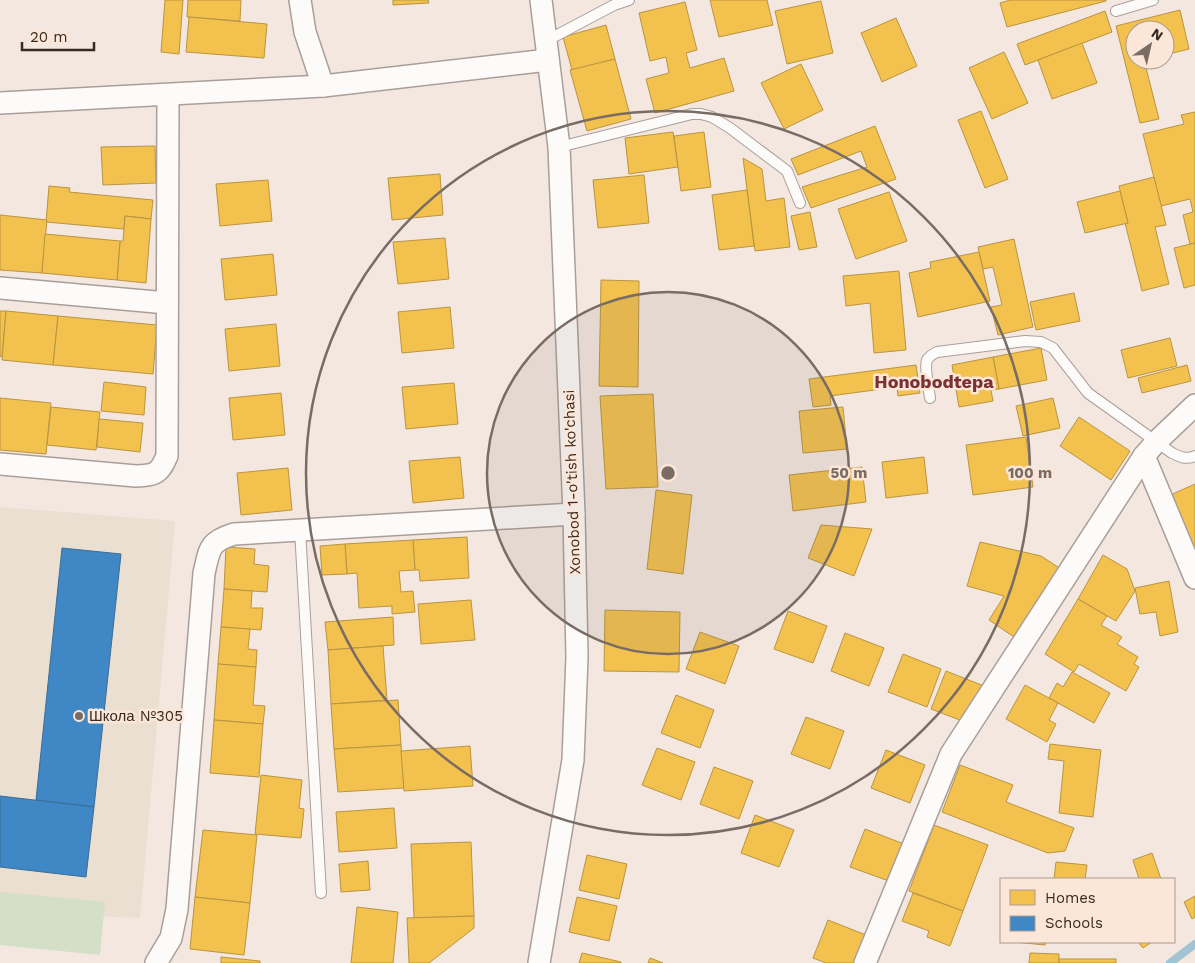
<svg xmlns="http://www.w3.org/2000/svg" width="1195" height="963" font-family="'Work Sans',sans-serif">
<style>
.education{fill:#eadfd0}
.green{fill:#d4dfc7}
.homes{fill:#f2c14e;stroke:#ba9441}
.schools{fill:#3f88c5;stroke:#3d6c94}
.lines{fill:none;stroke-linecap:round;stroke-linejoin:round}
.stream{stroke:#a1c3d3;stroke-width:8}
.lane-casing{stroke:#aa9f98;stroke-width:12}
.street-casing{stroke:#aa9f98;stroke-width:24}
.lane{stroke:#fdfbfa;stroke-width:10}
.street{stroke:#fdfbfa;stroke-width:21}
.ring{fill:none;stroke:#796c64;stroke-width:2.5}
.poi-dot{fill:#796c64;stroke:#fbe6d8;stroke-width:2}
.labels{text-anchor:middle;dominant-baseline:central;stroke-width:5;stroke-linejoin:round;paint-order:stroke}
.street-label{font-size:15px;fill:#372a22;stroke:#fbe6d8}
.poi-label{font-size:15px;fill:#372a22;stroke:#fbe6d8;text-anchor:start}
.quarter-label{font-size:18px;font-weight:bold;fill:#793136;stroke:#fbe6d8}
.centre{fill:#796c64;stroke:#fbe6d8;stroke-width:2.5}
.ring-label{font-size:15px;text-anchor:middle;font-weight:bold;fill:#796c64;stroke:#fbe6d8;stroke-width:5;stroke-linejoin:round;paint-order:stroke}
</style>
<rect width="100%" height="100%" fill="#f3e7e0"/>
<polygon class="education" points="0,507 175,521 140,918 0,912"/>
<polygon class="green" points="0,892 105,902 100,955 0,945"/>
<g class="homes">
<polygon points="165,0 183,0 179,54 161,52"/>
<polygon points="188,0 241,0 240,21 187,17"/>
<polygon points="393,0 428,0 429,3 393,5"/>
<polygon points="710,0 767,0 773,25 719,37"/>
<polygon points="1010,0 1106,0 1106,1 1007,27 1000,3"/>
<polygon points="821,1 833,53 787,64 775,11"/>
<polygon points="685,2 697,50 686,53 690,68 724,58 734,91 655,113 646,79 669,73 666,57 650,61 639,13"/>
<polygon points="1180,10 1189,49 1165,55 1165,30 1135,30 1135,60 1144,60 1159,119 1140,123 1116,26"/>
<polygon points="1105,11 1112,32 1025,65 1017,44"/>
<polygon points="189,17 267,24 264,58 186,52"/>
<polygon points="896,18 917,66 882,82 861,33"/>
<polygon points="606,25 615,59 572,70 563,37"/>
<polygon points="1082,43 1097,83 1052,99 1038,60"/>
<polygon points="1004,52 1028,103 992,119 969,68"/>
<polygon points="615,59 631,119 587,131 570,70"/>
<polygon points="801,64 823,110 784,129 761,83"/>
<polygon points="981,111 1008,179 985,188 958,120"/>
<polygon points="1195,112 1195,243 1190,244 1183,215 1193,212 1190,199 1161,206 1143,134 1184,124 1181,115"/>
<polygon points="875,126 896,179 811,208 802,187 867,167 861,151 798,175 791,159"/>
<polygon points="673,132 678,167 629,174 625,138"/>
<polygon points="704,132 711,187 681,191 674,136"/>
<polygon points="155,146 156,183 103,185 101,147"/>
<polygon points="743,158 762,169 766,201 784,198 790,247 755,251"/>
<polygon points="440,174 443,215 392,220 388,178"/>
<polygon points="644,175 649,223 598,228 593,180"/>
<polygon points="1154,177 1166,225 1155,227 1169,284 1142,291 1125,223 1128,223 1119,186"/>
<polygon points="268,180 272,221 220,226 216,184"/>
<polygon points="49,186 70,188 69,192 153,200 151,219 125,216 124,229 46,222"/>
<polygon points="747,190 754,246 719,250 712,195"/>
<polygon points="1120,191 1128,223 1085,233 1077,202"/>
<polygon points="889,192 907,241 856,259 838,209"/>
<polygon points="810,212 817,247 799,250 791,216"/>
<polygon points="0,215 47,220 42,273 0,270"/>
<polygon points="125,216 151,219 146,283 117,280 120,241 123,241"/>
<polygon points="45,234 120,241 117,280 42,273"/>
<polygon points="445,238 449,279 398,284 393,242"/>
<polygon points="1014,239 1033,327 998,335 991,307 1002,305 993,267 983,269 978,247"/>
<polygon points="1195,243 1195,285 1184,288 1174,248"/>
<polygon points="979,252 990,301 918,317 909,273 931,268 930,262"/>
<polygon points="273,254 277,295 225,300 221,259"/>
<polygon points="899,271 906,350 874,353 870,303 846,306 843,276"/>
<polygon points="601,280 639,281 638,387 599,386"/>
<polygon points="1074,293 1080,321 1036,330 1030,302"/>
<polygon points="450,307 454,348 402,353 398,312"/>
<polygon points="0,311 6,311 2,357 0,356"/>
<polygon points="6,311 58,316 53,365 2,360"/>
<polygon points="58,316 157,325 153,374 53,365"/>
<polygon points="276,324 280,366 229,371 225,329"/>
<polygon points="1170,338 1177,366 1128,378 1121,350"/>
<polygon points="1041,348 1047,380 999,389 993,357"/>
<polygon points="993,357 999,389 991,390 993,401 959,407 952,365"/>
<polygon points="916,365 920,393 898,396 897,387 830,396 831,405 813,407 809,379"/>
<polygon points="1187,365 1191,381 1142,393 1138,378"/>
<polygon points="104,382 146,387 144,415 101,411"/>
<polygon points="454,383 458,424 406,429 402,387"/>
<polygon points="281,393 285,435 233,440 229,398"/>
<polygon points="653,394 658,487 606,489 600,396"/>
<polygon points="0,398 51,403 46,454 0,450"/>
<polygon points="1053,398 1060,428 1023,436 1016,406"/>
<polygon points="51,407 100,412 96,450 47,445"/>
<polygon points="843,407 847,449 803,453 799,411"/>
<polygon points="1079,417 1130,451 1111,480 1060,446"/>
<polygon points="99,419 143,423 140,452 97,447"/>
<polygon points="1026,437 1033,487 973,495 966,445"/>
<polygon points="460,457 464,498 413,503 409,461"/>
<polygon points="924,457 928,493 886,498 882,462"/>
<polygon points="862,467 866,502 793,511 789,475"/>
<polygon points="288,468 292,510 241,515 237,473"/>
<polygon points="1195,484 1195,553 1166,497"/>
<polygon points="656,490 692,495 683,574 647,569"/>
<polygon points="821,525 872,529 854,576 808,558"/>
<polygon points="467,537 469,578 420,581 419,570 415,570 413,540"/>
<polygon points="413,540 415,570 399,571 401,592 413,591 415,612 392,614 392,606 359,608 357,573 347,574 345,544"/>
<polygon points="980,542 1041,556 1061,569 1017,639 989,620 1004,596 967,586"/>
<polygon points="345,544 347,574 322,575 320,546"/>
<polygon points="226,547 255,549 254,564 269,566 267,592 224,589"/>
<polygon points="1103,555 1127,569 1135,591 1116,621 1078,599"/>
<polygon points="1169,581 1178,632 1160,636 1156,612 1140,614 1135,588"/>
<polygon points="224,589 252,591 251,608 263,608 261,630 221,627"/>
<polygon points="1078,599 1107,616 1101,625 1122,637 1117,644 1138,657 1134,664 1139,667 1126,691 1079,664 1074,672 1045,654"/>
<polygon points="471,600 475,640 421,644 418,604"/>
<polygon points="605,610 680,612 679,672 604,671"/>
<polygon points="788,611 827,626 813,663 774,649"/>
<polygon points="393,617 394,645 328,650 325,622"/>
<polygon points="221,627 250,629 248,649 257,650 256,667 218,664"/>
<polygon points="700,632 739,646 725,684 686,669"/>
<polygon points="845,633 884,648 869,686 831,671"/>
<polygon points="383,646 387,700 331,704 328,650"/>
<polygon points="903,654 941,669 927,707 888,692"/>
<polygon points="218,664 256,667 253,705 265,706 263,724 214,720"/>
<polygon points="946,671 984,686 970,724 931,709"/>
<polygon points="1072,672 1110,693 1094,723 1049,698 1057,683 1063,687"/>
<polygon points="1025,685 1058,703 1049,720 1056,724 1047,742 1006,719"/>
<polygon points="676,695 714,710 700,748 661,733"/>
<polygon points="398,700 401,745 334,749 331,704"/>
<polygon points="806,717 844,731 830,769 791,754"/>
<polygon points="214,720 263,724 259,777 210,773"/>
<polygon points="1050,744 1101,750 1093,817 1059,813 1064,761 1048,759"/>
<polygon points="401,745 404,788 338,792 334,749"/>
<polygon points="470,746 473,786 404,791 401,751"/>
<polygon points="657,748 695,762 681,800 642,785"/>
<polygon points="886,750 925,765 910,803 871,788"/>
<polygon points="960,765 1013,785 1006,802 1074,828 1065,851 1048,853 942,812"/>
<polygon points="714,767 753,781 739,819 700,804"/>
<polygon points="261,775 302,780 299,808 304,809 301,838 255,834"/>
<polygon points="394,808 397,848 339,852 336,812"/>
<polygon points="755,815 794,830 779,867 741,853"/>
<polygon points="934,825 988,845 963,911 909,891"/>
<polygon points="865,829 904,844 889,881 850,867"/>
<polygon points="203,830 257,835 250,903 195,897"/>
<polygon points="471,842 474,916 414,918 411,844"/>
<polygon points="1152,853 1161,879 1139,879 1133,860"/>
<polygon points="587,855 627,864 619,899 579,890"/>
<polygon points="368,861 370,890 341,892 339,864"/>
<polygon points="1056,862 1087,865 1085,879 1054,879"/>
<polygon points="913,893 963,911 950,946 927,937 929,931 902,921"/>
<polygon points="1195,896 1195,917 1192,919 1184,902"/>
<polygon points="195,897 250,903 244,955 190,949"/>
<polygon points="577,897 617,906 609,941 569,932"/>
<polygon points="357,907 398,912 393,963 351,963"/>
<polygon points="474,916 474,928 429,963 409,963 407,918"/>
<polygon points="828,920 866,935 855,963 826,963 813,958"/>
<polygon points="1014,942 1046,942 1045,945"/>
<polygon points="1138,942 1152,942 1143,948"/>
<polygon points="582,953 621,962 621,963 579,963"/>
<polygon points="1030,953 1059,954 1059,963 1029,963"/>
<polygon points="221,957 260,961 260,963 221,963"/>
<polygon points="650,958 663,963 648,963"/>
<rect x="1059" y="959" width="57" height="4"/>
</g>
<g class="schools">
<polygon points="62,548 121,554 94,807 36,800"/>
<polygon points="0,796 94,807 86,877 0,867"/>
</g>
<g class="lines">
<polyline class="stream" points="1170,963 1195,944"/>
<g class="lane-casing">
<g id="lane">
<polyline points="1116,11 1153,0"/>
<polyline points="546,41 614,5 629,0"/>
<polyline points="559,147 692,114 701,114 712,117 730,128 787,171 800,203"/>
<path d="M930,398C929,389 924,368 927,360C929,356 933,354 937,352L1025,341L1041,342L1053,348L1088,393L1172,453C1180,457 1186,460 1195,456"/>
<polyline points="300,530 321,893"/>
</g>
</g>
<g class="street-casing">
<g id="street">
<polyline points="300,0 305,32 323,86"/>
<polyline points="0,103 323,86 548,60"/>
<polyline points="0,288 167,303"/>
<polyline points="1144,456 1195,578"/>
<path d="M0,464L136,476C156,475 159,474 167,456L168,95"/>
<path d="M156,963L171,938L177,909L204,573C210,549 208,542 234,534L574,514"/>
<polyline points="539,963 573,760 577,657 574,514 559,147 541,0"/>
<polyline points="865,963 951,754 1144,456 1156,442 1195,405"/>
</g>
</g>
<use href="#lane" class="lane"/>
<use href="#street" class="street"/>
</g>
<circle cx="668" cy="473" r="181" fill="#796c64" fill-opacity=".12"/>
<g class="ring">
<circle cx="668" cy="473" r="181"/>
<circle cx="668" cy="473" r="362"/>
</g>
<circle class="poi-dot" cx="79" cy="716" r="5"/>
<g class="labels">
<g class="street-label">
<text transform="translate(572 482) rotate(-92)">Xonobod 1-o'tish ko'chasi</text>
</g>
<g class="poi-label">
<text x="89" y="716">Школа №305</text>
</g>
<g class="quarter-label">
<text x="934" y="381">Honobodtepa</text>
</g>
</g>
<circle cx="668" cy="473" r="8" class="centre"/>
<g class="ring-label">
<text x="849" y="478">50 m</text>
<text x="1030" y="478">100 m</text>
</g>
<rect x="1000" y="878" width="175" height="65" fill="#fbe6d8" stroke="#ad9b8f"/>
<rect x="1010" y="890" width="25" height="15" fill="#f2c14e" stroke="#ad9b8f"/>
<text x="1045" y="903" font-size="15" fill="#372a22">Homes</text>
<rect x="1010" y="916" width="25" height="15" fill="#3f88c5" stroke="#ad9b8f"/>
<text x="1045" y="928" font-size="15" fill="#372a22">Schools</text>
<g transform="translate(1150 45) rotate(34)"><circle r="24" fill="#fbe6d8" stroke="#ad9b8f"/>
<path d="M0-4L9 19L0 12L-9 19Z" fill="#796c64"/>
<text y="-8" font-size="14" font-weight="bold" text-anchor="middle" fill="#372a22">N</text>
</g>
<path d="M22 42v8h72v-8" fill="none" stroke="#372a22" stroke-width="2.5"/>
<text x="30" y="42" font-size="15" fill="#372a22" stroke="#fbe6d8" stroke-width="4" paint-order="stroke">20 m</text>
</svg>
